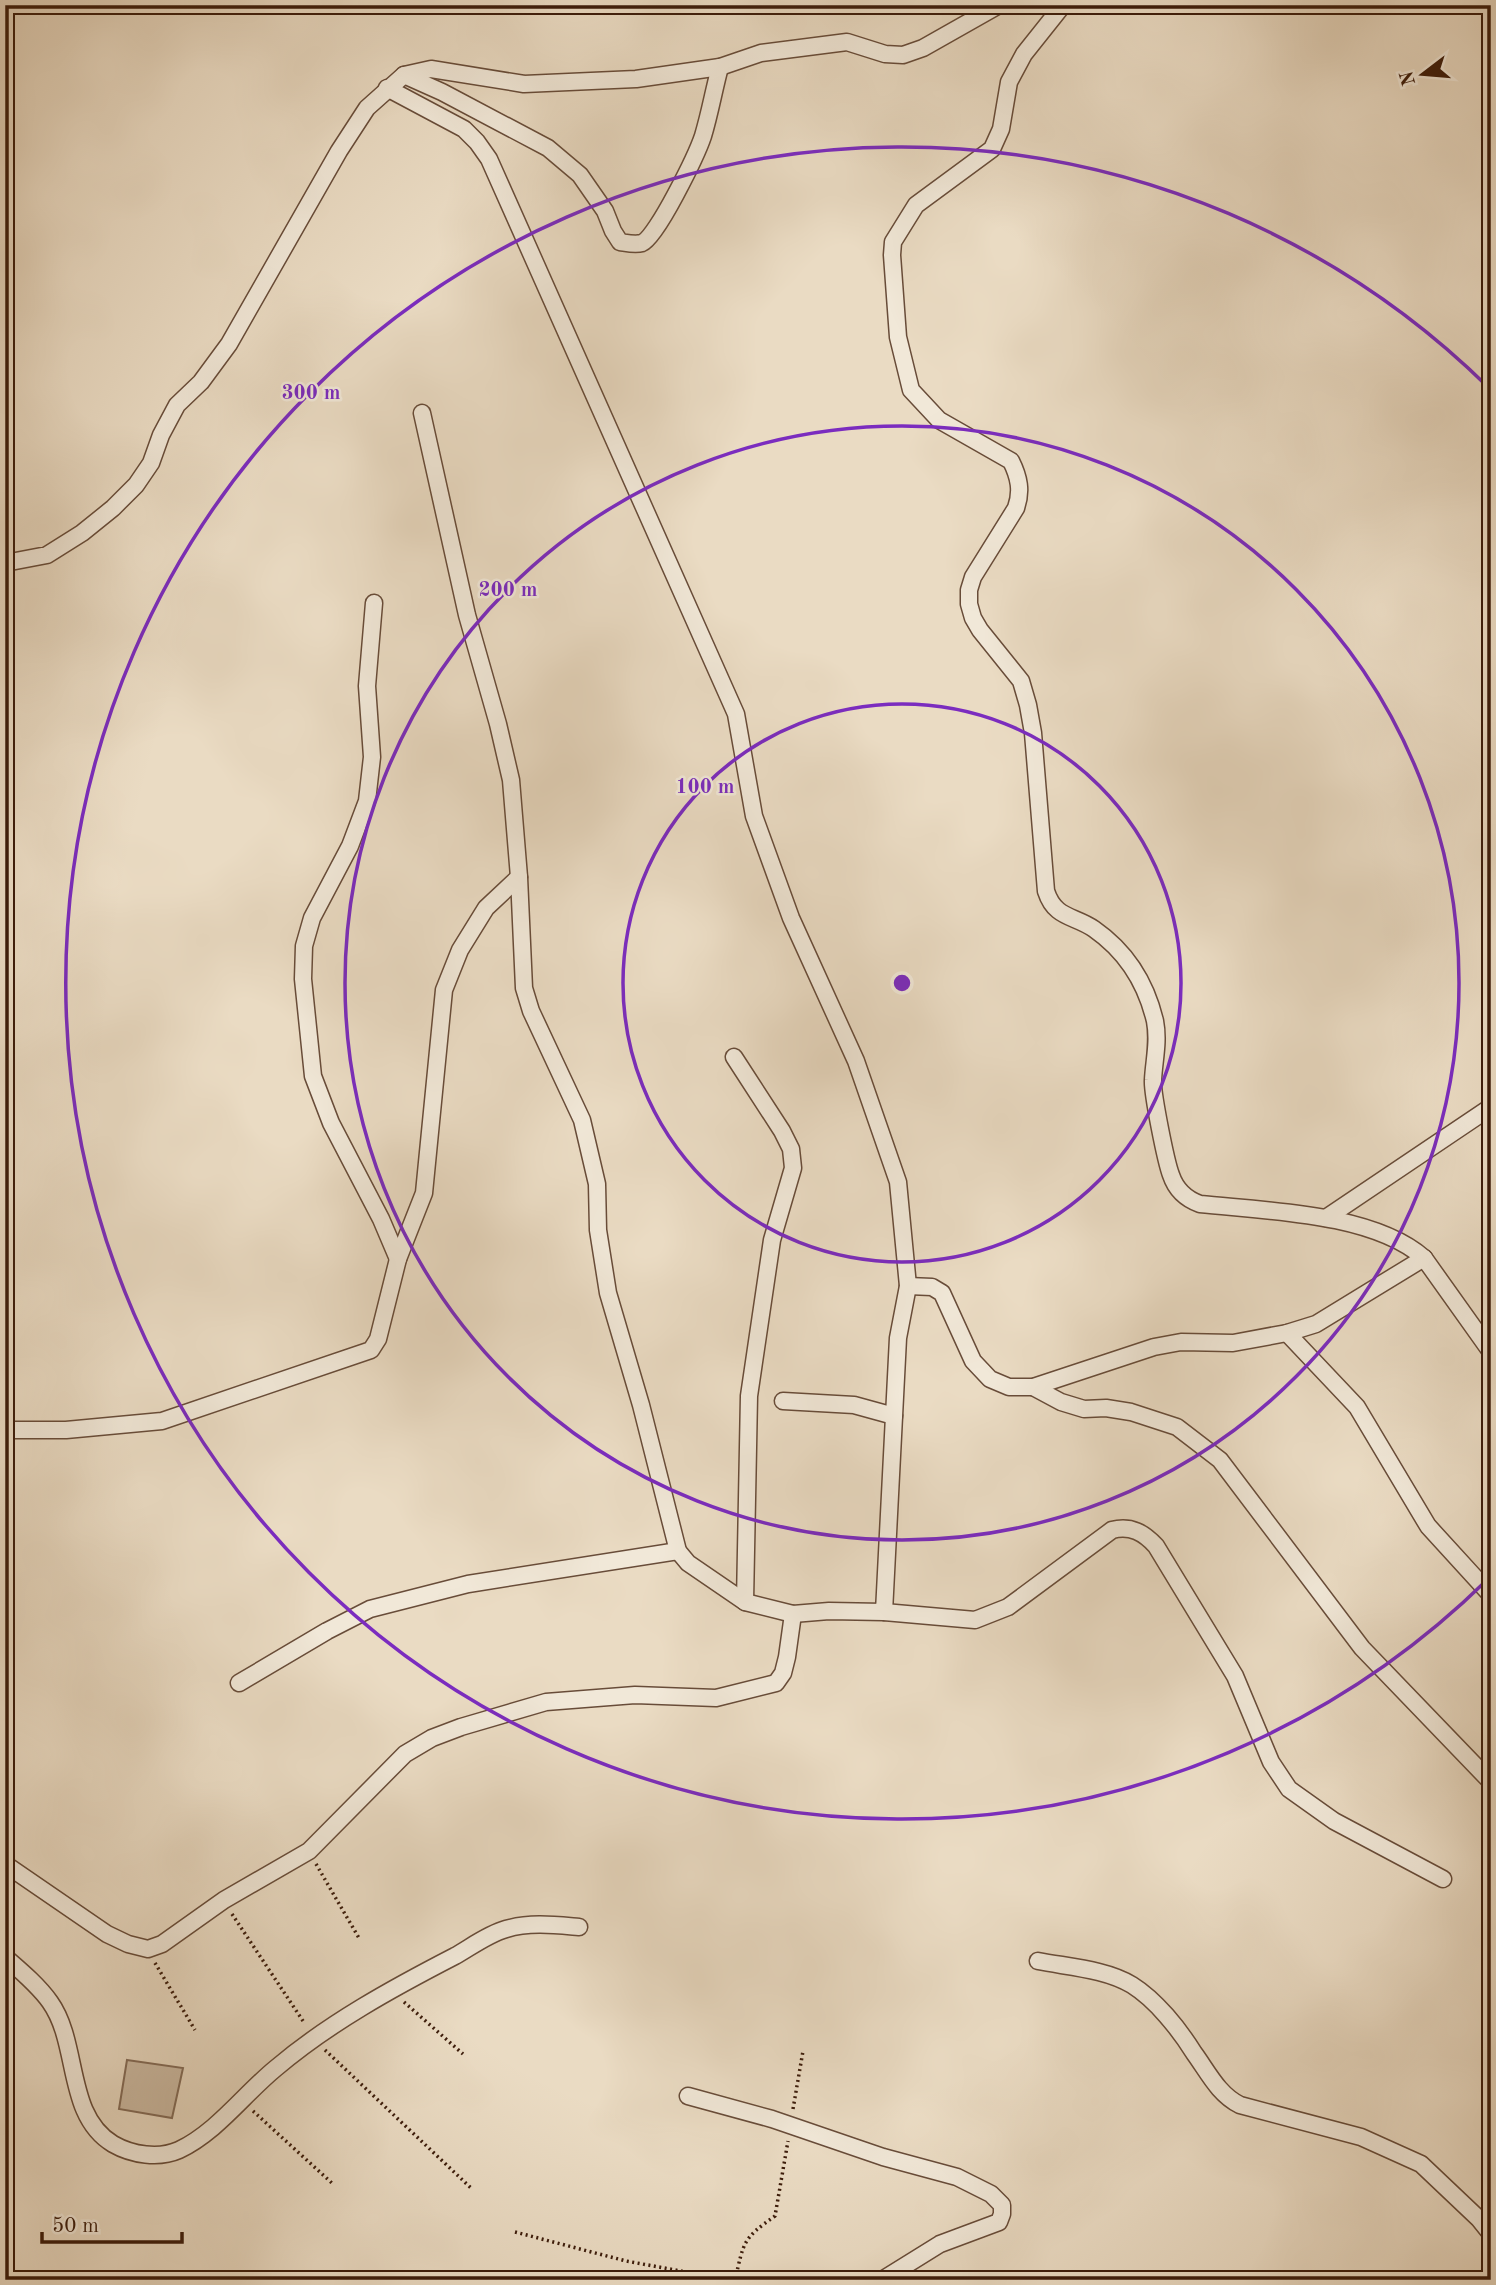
<svg xmlns="http://www.w3.org/2000/svg" width="1496" height="2285" font-family="'Old Standard TT',serif">
<style>
.green{fill:#ccbba4;stroke:#846c58;stroke-width:2}
.lines{fill:none;stroke-linecap:round;stroke-linejoin:round}
.street-casing{stroke:#684c39;stroke-width:19}
.path{stroke:#3c1c0b;stroke-width:3.5;stroke-dasharray:2 3.5;stroke-linecap:butt}
.street{stroke:#f1e8d8;stroke-width:16}
.ring{fill:none;stroke:#7b2cbf;stroke-width:3.5}
.centre{fill:#7b2cbf;stroke:#f1e8d8;stroke-width:3.5}
.ring-label{font-size:21px;text-anchor:middle;font-weight:bold;fill:#7b2cbf;stroke:#f1e8d8;stroke-width:5;stroke-linejoin:round;paint-order:stroke}
</style>
<rect width="100%" height="100%" fill="#eadbc3"/>
<filter id="stains"><feTurbulence type="fractalNoise" baseFrequency=".00286" numOctaves="4"/><feColorMatrix values="0 0 0 0 .2 0 0 0 0 .09 0 0 0 0 .02 0 0 0 .5 -.17"/></filter>
<radialGradient id="worn" r=".72"><stop offset=".6" stop-color="#630" stop-opacity="0"/><stop offset="1" stop-color="#630" stop-opacity=".3"/></radialGradient>
<polygon class="green" points="127,2060 183,2068 172,2118 119,2109"/>
<g class="lines">
<g class="street-casing">
<g id="street">
<path d="M1063,5L1024,54L1009,82L1001,129L992,149L916,205L893,242L892,255L898,337L911,390L939,420L1011,461C1019,477 1022,491 1016,508L973,577L969,590V604L973,618L980,630L1021,681L1028,705L1033,733L1046,891C1055,919 1074,915 1094,929C1127,952 1146,983 1155,1021C1159,1042 1154,1060 1153,1080C1152,1093 1166,1162 1171,1175C1176,1190 1186,1199 1200,1204C1266,1211 1373,1213 1424,1258L1491,1352"/>
<path d="M404,75L442,92L548,148L580,175L605,211L613,231L620,242C627,243 635,245 642,243C657,237 697,154 703,136C710,113 714,89 720,67"/>
<polyline points="387,88 464,129 477,142 489,159 736,714 754,816 791,918 856,1061 898,1182 908,1286 898,1338 884,1612 829,1611 793,1614 745,1602 688,1563 678,1551 641,1405 608,1293 598,1230 597,1184 582,1120 531,1011 524,988 519,877 511,780 498,724 467,615 422,413"/>
<polyline points="5,563 47,555 82,533 113,508 136,485 151,463 161,435 177,405 201,382 229,344 339,151 367,108 404,75 431,69 524,84 636,79 720,67 761,53 847,42 885,54 903,55 923,48 999,5"/>
<polyline points="374,603 367,686 372,757 367,801 350,846 312,918 304,946 303,979 313,1076 331,1123 381,1219 398,1259"/>
<polyline points="734,1057 782,1131 791,1149 793,1168 772,1240 749,1396 745,1602"/>
<polyline points="1326,1218 1491,1107"/>
<polyline points="908,1286 932,1287 942,1293 973,1361 990,1379 1009,1387 1033,1387 1154,1347 1181,1342 1233,1343 1287,1333 1316,1324 1424,1258"/>
<polyline points="1287,1333 1357,1407 1428,1526 1491,1595"/>
<polyline points="1033,1387 1061,1402 1084,1409 1106,1408 1131,1412 1177,1427 1220,1460 1362,1648 1491,1782"/>
<polyline points="783,1401 854,1405 894,1416"/>
<polyline points="5,1430 66,1430 162,1421 371,1350 378,1339 398,1259 424,1193 444,990 460,950 486,908 519,877"/>
<path d="M884,1612L975,1620L1008,1607L1112,1530C1131,1525 1144,1533 1156,1546L1235,1676L1271,1762L1289,1789L1334,1821L1443,1879"/>
<polyline points="239,1683 327,1631 370,1609 468,1584 678,1551"/>
<polyline points="5,1864 107,1934 128,1944 148,1949 162,1944 224,1900 309,1851 405,1754 432,1738 461,1727 546,1702 635,1695 716,1698 776,1683 783,1673 787,1657 793,1614"/>
<path d="M5,1957C20,1970 39,1986 50,2002C80,2044 65,2115 113,2144C132,2155 159,2159 179,2150C217,2132 244,2094 276,2068C329,2023 393,1988 455,1956C471,1947 488,1934 506,1929C530,1922 555,1925 579,1927"/>
<path d="M1038,1961C1068,1967 1106,1969 1132,1985C1156,2000 1179,2029 1194,2053C1208,2072 1218,2094 1240,2105L1361,2137L1421,2164L1479,2219L1491,2234"/>
<polyline points="688,2096 772,2119 883,2157 957,2177 991,2194 1002,2205 1002,2214 999,2222 940,2244 882,2280"/>
</g>
</g>
<g class="path">
<polyline points="316,1864 359,1938"/>
<polyline points="232,1914 305,2024"/>
<polyline points="155,1963 195,2030"/>
<polyline points="404,2002 463,2054"/>
<polyline points="325,2050 471,2188"/>
<polyline points="793,2109 803,2051"/>
<polyline points="253,2111 333,2184"/>
<polyline points="515,2232 626,2261 730,2280"/>
<polyline points="496,2278 500,2280"/>
<path d="M735,2280C744,2242 742,2239 775,2216L788,2141"/>
</g>
<use href="#street" class="street"/>
</g>
<g class="ring">
<circle cx="902" cy="983" r="279"/>
<circle cx="902" cy="983" r="557"/>
<path d="M1488 1579A836 836 0 1 1 1488 387"/>
</g>
<circle cx="902" cy="983" r="10" class="centre"/>
<g class="ring-label">
<text x="311" y="399">300 m</text>
<text x="508" y="596">200 m</text>
<text x="705" y="793">100 m</text>
</g>
<rect width="1496" height="2285" fill="none" stroke="#eadbc3" stroke-width="28"/>
<rect x="7" y="7" width="1482" height="2271" fill="none" stroke="#3c1c0b" stroke-width="3.5"/>
<rect x="14" y="14" width="1468" height="2257" fill="none" stroke="#3c1c0b" stroke-width="2"/>
<g transform="translate(1423 74) rotate(254)" stroke="#f1e8d8" stroke-width="5" paint-order="stroke">
<path d="M0-5L12 26L0 18L-12 26Z" fill="#3c1c0b"/>
<text y="-10" font-size="19" font-weight="bold" text-anchor="middle" fill="#3c1c0b">N</text>
</g>
<path d="M42 2232v10h140v-10" fill="none" stroke="#3c1c0b" stroke-width="3.5"/>
<text x="52" y="2232" font-size="21" fill="#3c1c0b" stroke="#f1e8d8" stroke-width="5" paint-order="stroke">50 m</text>
<rect width="100%" height="100%" filter="url(#stains)"/>
<rect width="100%" height="100%" fill="url(#worn)"/>
</svg>
